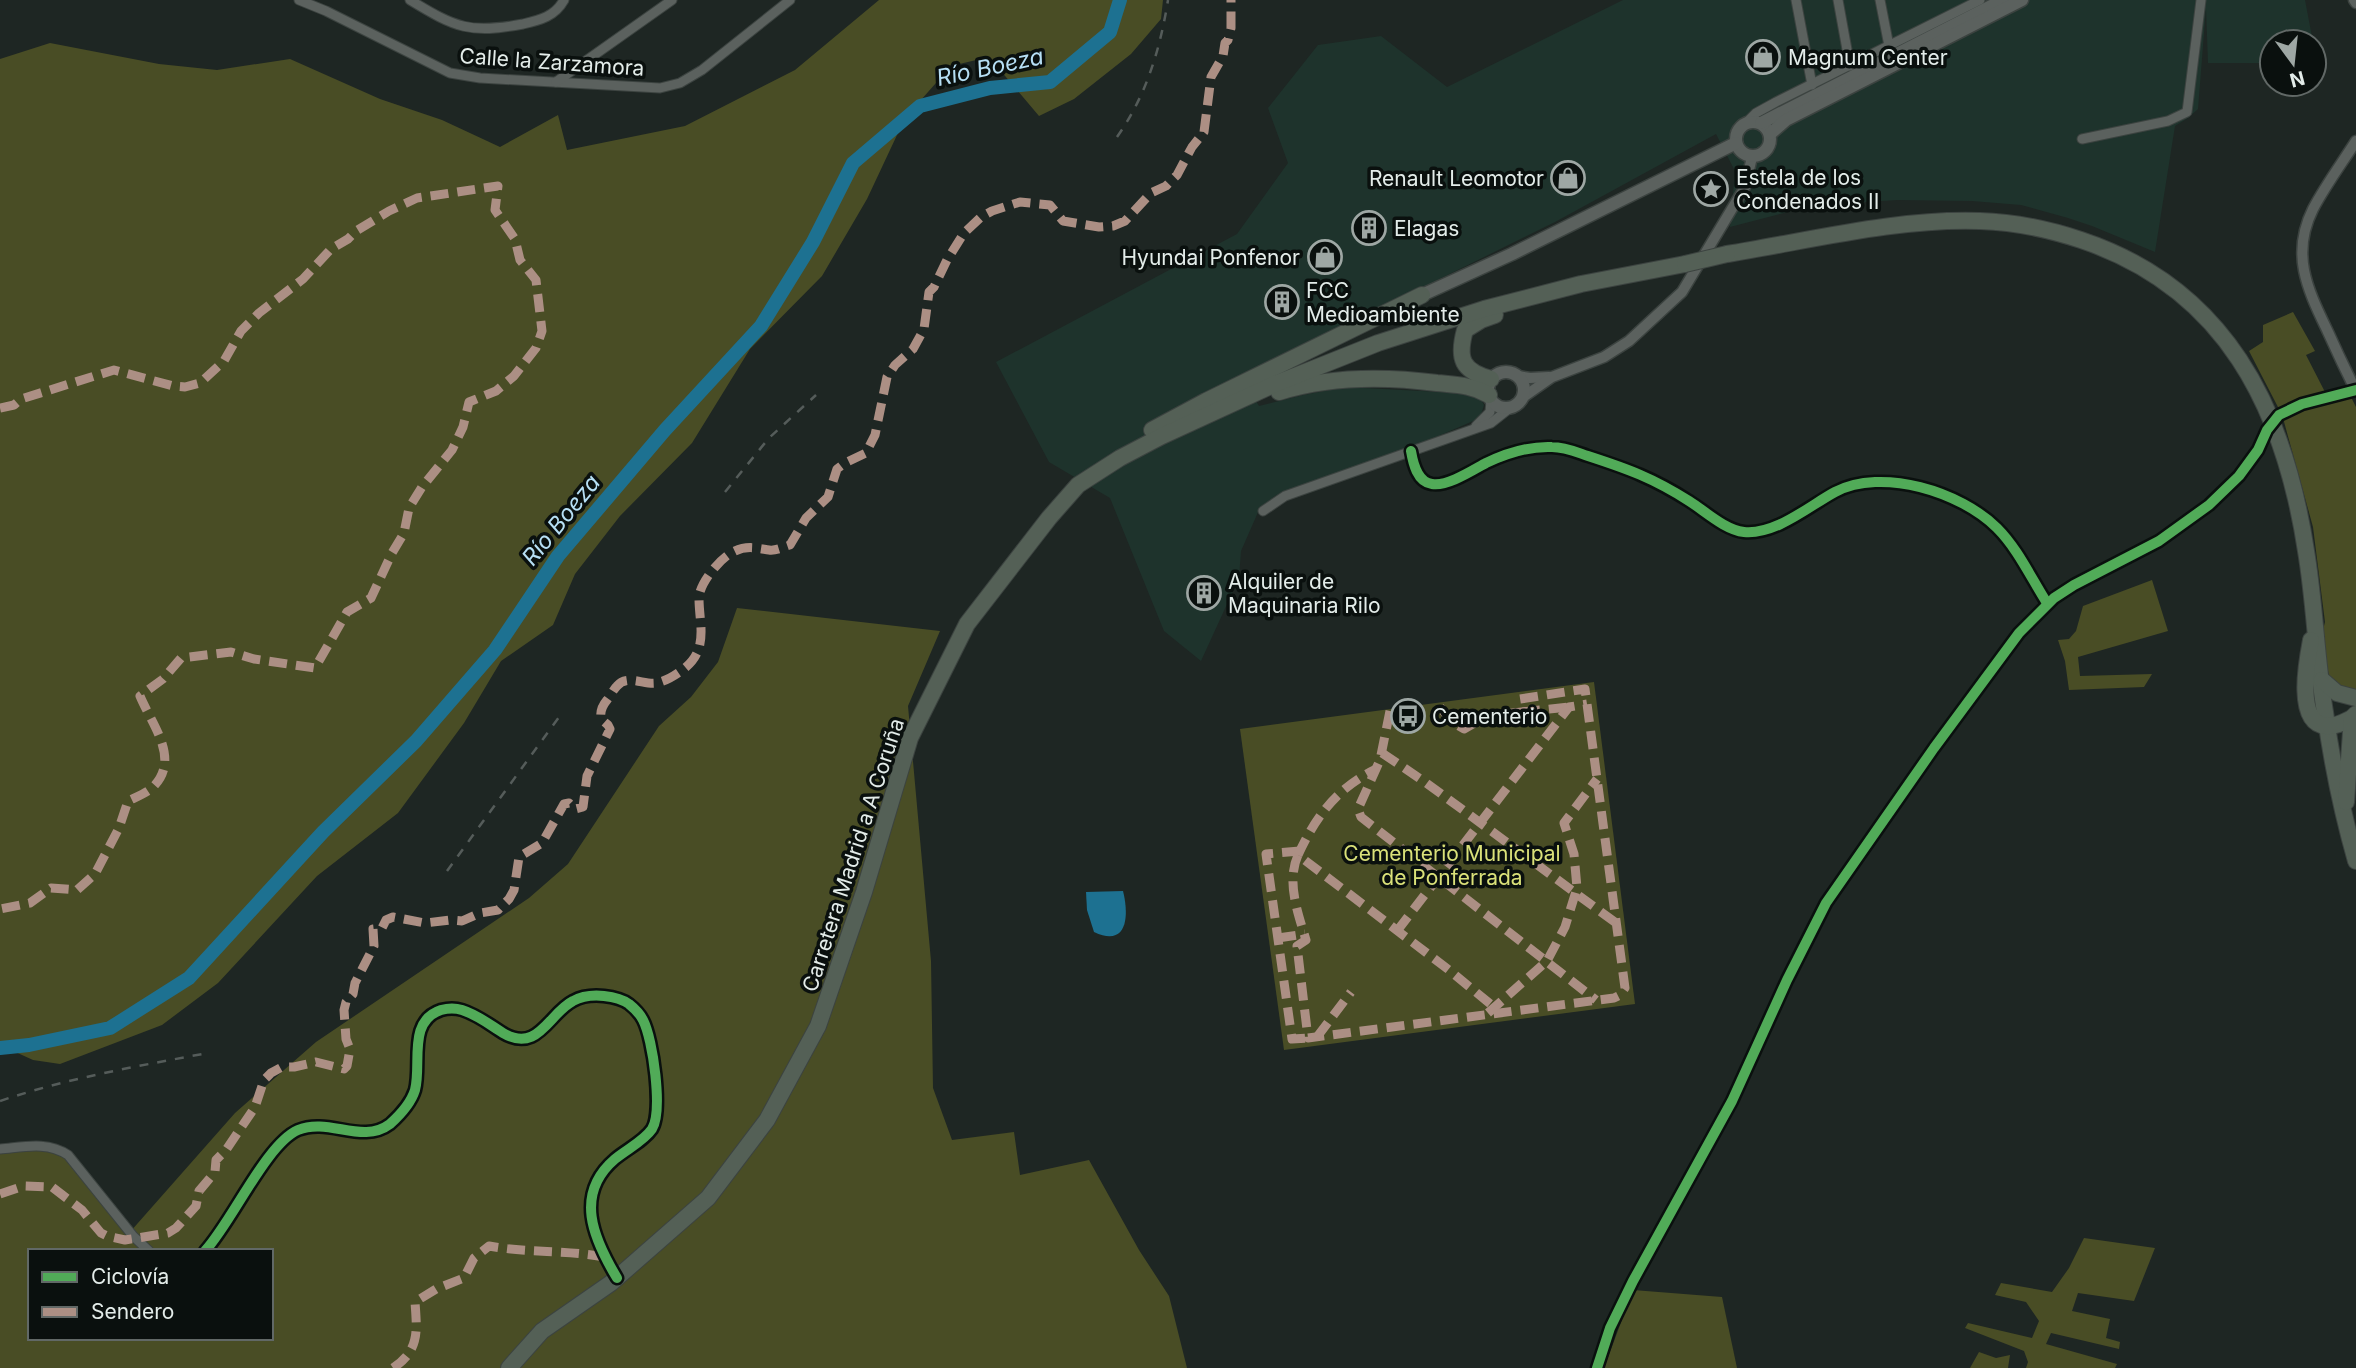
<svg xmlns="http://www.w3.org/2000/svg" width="2356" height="1368" font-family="Inter,sans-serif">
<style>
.built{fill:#1e332c}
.green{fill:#494d25;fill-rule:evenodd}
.water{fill:#1d7191}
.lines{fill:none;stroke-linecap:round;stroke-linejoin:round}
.river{stroke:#1d7191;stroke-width:14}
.minor-casing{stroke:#3c4340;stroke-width:11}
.tertiary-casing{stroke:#3c4340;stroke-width:13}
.secondary-casing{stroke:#3c4340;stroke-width:15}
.trunk-casing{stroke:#3c4340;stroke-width:18}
.minor{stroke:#5b615e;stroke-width:9}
.tertiary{stroke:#5b615e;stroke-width:10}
.secondary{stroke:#5b615e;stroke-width:12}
.trunk{stroke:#546056;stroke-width:16}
.rail{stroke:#555c5a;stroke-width:2.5;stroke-dasharray:9 9;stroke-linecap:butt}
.trunk-bridge-casing{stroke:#3c4340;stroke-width:18;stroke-linecap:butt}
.trunk-bridge{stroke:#546056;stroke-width:16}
.quiet{stroke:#ac8f84;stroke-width:9;stroke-dasharray:18 9;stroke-linecap:butt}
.cycleway-casing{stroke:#0a100e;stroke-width:15}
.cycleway{stroke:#51ab58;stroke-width:10}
.labels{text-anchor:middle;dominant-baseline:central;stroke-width:7;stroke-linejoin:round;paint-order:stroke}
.poi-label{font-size:21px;fill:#e3ece9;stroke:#0a100e;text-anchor:start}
.street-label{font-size:21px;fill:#e3ece9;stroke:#0a100e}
.park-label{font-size:21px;fill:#dae179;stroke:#0a100e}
.water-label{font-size:23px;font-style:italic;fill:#b6dff4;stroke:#0a100e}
</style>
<rect width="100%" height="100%" fill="#1e2623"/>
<polygon class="built" points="1623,0 2305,0 2313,42 2272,42 2272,63 2208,63 2206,8 2198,109 2188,118 2175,126 2155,252 2092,226 2068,218 2021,205 1972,201 1898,200 1814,205 1730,227 1735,171 1716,134 1555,222 1241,377 1259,406 1303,395 1345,387 1478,394 1484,405 1480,418 1404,451 1275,496 1259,510 1241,551 1239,578 1201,661 1164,631 1110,498 1049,462 996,362 1237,234 1288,163 1268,108 1318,45 1381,36 1447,87"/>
<g class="green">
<polygon points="879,0 1163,0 1161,19 1131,54 1074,99 1039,116 989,57 951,66 905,118 867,199 822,276 750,349 692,443 620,516 575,574 553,625 501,661 464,723 398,813 317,876 218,983 162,1025 60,1064 33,1060 0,1045 0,59 50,43 159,64 217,70 290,59 380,99 442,120 500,147 558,115 567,150 685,126 795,70"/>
<polygon points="2293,312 2315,351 2306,355 2325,392 2280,411 2249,351 2263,342 2263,325"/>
<polygon points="2349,393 2356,407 2356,692 2331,685 2321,638 2325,622 2313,527 2283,418 2310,403"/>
<polygon points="2152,580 2168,631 2078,657 2080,676 2152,674 2144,687 2069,690 2065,661 2058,640 2069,639 2076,631 2083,606"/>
<path d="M737,608L940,631L908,706L931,961L933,1088L952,1140L1014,1132L1020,1175L1089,1160L1139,1250L1169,1296L1187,1368H0V1152L46,1147L63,1154L130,1232L235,1113L316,1042L529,898L568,864L659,726L691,697L718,662ZM30,1251H271V1338H30Z"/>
<polygon points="1594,682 1635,1004 1284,1050 1240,729"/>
<polygon points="2084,1238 2155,1248 2134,1301 2078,1293 2072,1311 2110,1319 2106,1338 2120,1342 2119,1349 2051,1333 2046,1344 2117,1364 2115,1368 2026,1368 2028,1362 2024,1351 1965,1328 1968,1323 2032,1338 2039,1321 2026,1302 1995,1295 2001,1283 2052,1292 2069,1268"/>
<polygon points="1633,1290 1722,1297 1737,1368 1604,1368"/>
<polygon points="1979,1352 1996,1358 2010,1355 2008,1368 1970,1368"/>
</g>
<path class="water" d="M1123,891C1129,915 1128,948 1094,932L1087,910L1086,892Z"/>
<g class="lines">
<polyline class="river" points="0,1048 29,1045 110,1028 189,978 323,832 416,741 495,650 558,556 665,430 761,326 813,242 853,163 920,106 990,88 1050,82 1110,32 1120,0"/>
<g class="minor-casing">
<g id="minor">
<polyline points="299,0 326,11 450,73 480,78 660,88 680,83 702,70 790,0"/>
<path d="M410,0C456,28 470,34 523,24C541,20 555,16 564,0"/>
<polyline points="1796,0 1812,85"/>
<polyline points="1838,0 1850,66"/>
<polyline points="1880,0 1889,46"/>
<polyline points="556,82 672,0"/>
<polyline points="1746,123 1756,113 1776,102 1980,0"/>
<polyline points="2082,139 2168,121 2187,112 2201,0"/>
<polyline points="2279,415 2302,404 2356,390"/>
<polyline points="1476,426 1490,412 1491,400"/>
<path d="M1411,451C1413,463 1417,482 1432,484C1447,487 1473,470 1486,463C1507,453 1529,446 1552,447C1565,447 1576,452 1588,456C1628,469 1653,478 1689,501C1705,511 1725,530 1744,532C1776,535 1809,506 1835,492C1882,467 1961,492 1997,528C2018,549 2031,578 2047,603"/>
<polyline points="1263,511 1285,496 1491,423 1510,408"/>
<path d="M0,1149C24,1147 47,1141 68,1155L133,1236L149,1251"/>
<path d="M205,1251C232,1222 266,1144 298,1130C329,1117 362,1145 390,1124C400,1115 411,1103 415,1090C422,1064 407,1021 441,1010C448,1008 456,1008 462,1010C478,1015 490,1025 503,1033C538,1054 549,1013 573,1001C582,996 594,995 604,996C613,997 622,999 629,1004C634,1008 640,1014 643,1020C653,1039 663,1111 652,1129C644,1141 627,1149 615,1159C574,1194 593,1238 617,1278"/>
<polyline points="1597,1368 1610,1328 1633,1281 1732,1101 1787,980 1826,903 1934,748 2019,633 2047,603 2074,585 2159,541 2209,505 2239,476 2258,450 2267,430"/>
</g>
</g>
<g class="tertiary-casing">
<g id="tertiary">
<polyline points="2354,0 2356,3"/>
<path d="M2356,141C2342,163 2325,186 2313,209C2290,255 2308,290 2328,332C2337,352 2346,371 2356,391"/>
<polyline points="1518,376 1530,378 1549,377"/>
<polyline points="1522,398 1552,377 1604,357 1629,341 1682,292 1745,187 1752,157"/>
</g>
</g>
<g class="secondary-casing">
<g id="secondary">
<circle cx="1753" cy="139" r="17"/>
<polyline points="1761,123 2003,0"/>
<polyline points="1770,134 1786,120 2022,0"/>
<polyline points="1422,295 1512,254 1736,143"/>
<circle cx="1506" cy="390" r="18"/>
</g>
</g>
<g class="trunk-casing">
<g id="trunk">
<path d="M1727,254C1808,241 1898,218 1980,221C2015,222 2048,229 2081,240C2225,288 2284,407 2306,551C2315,604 2316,659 2325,712C2332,763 2342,812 2356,861"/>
<path d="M1491,379C1462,371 1457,359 1465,330L1481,320L1495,315"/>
<path d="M1279,392C1330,376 1383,376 1437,383C1456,385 1472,385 1489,395"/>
<polyline points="1152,430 1206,401 1422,295"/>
<path d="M2311,640C2307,661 2295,723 2326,726C2335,727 2344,722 2352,718"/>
<polyline points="2322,680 2337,693 2356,698"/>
<polyline points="2346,802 2352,718 2356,714"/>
<polyline points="509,1368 542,1331 611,1283 708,1198 767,1120 818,1026 864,892 910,738 967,624 1049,518 1078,485 1120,458 1162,436 1275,384 1378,343 1484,309 1581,284 1685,264"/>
</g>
</g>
<use href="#minor" class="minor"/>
<use href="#tertiary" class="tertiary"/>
<use href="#secondary" class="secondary"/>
<use href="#trunk" class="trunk"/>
<g class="rail">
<path d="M1117,137C1146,96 1160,50 1168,0"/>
<polyline points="725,492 769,438 816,395"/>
<polyline points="447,871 559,717"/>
<path d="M0,1101C68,1078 138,1066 208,1053"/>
</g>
<g class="trunk-bridge-casing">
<polyline id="trunk-bridge" points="1685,264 1727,254"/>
</g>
<use href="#trunk-bridge" class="trunk-bridge"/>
<g class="quiet">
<path d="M0,408L14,405L21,399L114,370L173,386L185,387L200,383L224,361L241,331L259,313L303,279L331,249L348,239L356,231L389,211L417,198L498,186L495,210L515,239L520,260L536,280L542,331L536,348L514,376L496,391L469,402L463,427L452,450L422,487L409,508L404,533L392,553L371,598L347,612L315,668L254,659L231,652L181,658L163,679L140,696C152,725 181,759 153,787C147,793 136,797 128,801L119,828L95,874L77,890L51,888L30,903L0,909"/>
<path d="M1440,707L1451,721L1464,729L1487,716L1522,712L1520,699L1585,689L1625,988L1620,995L1614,998L1308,1038L1297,946L1306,940C1298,913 1286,882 1298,855L1449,970L1494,1007"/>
<polyline points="1390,711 1380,760 1358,809 1361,817 1596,1000"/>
<polyline points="1522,712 1569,707"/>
<polyline points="1382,753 1425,782 1616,923"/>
<polyline points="1300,851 1266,854 1292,1039 1308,1038"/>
<path d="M1298,855C1316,816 1337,788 1376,769"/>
<polyline points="1397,931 1569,707 1587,704"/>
<polyline points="1278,938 1305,934"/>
<polyline points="1488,1013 1547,961 1565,927 1577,888 1574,854 1564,823 1597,779"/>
<polyline points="1317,1037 1351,992"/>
<path d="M0,1194L24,1186L52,1187L82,1210L101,1233L107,1236L125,1240L168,1233L176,1228L196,1206L199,1191L215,1172L216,1160L226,1150L255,1107L264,1080L271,1073L282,1067H294L316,1062L344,1069L347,1066L350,1049L346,1039L344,1010L346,1002L353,994L355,983L374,946L373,929L382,928L386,920L393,917L425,923L451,920L462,921L480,913L498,910L509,899L514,890L519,857L542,843L564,804L569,803L575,809L583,807L587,776L610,729L608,725L601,719C600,711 602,706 607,700C611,695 613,690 617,686C627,674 644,685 656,683C667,681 677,674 685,668C709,648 699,624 699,598C699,584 720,558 733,552C746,545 756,548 769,550C776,551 783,547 790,545L806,518L828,497L837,469L845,463L866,453L875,435L887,377L895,365L913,349L924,329L929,292L934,287L947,260L964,233L981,217L992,211L1020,202L1050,205L1063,221L1099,227L1113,226L1125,221L1151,193L1166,186L1177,175L1192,147L1204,132L1211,77L1223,56L1225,43L1228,40L1231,28V0"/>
<path d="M393,1368C420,1350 417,1331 415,1302L436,1289L464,1278L474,1258L489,1246C527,1253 567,1250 605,1257"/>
</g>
<g class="cycleway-casing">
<g id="cycleway">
<path d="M1411,451C1413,463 1417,482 1432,484C1447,487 1473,470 1486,463C1507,453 1529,446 1552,447C1565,447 1576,452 1588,456C1628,469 1653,478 1689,501C1705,511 1725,530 1744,532C1776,535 1809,506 1835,492C1882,467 1961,492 1997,528C2018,549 2031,578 2047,603"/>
<path d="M205,1251C232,1222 266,1144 298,1130C329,1117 362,1145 390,1124C400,1115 411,1103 415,1090C422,1064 407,1021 441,1010C448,1008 456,1008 462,1010C478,1015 490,1025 503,1033C538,1054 549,1013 573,1001C582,996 594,995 604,996C613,997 622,999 629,1004C634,1008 640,1014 643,1020C653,1039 663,1111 652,1129C644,1141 627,1149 615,1159C574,1194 593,1238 617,1278"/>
<polyline points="1597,1368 1610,1328 1633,1281 1732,1101 1787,980 1826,903 1934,748 2019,633 2054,598 2074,585 2159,541 2209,505 2239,476 2258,450 2267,430 2279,415 2302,404 2356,390"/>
</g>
</g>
<use href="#cycleway" class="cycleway"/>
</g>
<defs>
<g id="shop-ring" transform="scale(1.75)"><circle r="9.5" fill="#0a100e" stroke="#9ea7a4" stroke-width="1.5"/><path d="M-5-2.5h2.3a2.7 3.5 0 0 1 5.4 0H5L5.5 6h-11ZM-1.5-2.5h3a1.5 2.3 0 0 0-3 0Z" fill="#9ea7a4"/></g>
<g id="sight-ring" transform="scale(1.75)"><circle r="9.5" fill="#0a100e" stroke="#9ea7a4" stroke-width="1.5"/><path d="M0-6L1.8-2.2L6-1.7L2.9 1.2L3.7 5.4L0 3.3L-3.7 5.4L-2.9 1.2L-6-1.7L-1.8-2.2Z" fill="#9ea7a4"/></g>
<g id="building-ring" transform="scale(1.75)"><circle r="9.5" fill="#0a100e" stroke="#9ea7a4" stroke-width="1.5"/><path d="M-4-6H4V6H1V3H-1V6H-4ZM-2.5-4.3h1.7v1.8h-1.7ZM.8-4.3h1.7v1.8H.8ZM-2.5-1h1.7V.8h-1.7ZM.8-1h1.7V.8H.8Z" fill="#9ea7a4"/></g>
<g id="bus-ring" transform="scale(1.75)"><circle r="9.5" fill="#0a100e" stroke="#9ea7a4" stroke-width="1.5"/><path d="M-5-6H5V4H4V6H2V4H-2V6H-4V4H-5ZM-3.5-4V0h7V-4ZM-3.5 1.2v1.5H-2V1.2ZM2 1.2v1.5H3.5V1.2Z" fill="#9ea7a4"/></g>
</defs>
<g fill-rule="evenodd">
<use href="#shop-ring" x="1763" y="57"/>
<use href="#shop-ring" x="1568" y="178"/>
<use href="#sight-ring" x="1711" y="189"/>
<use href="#building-ring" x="1369" y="228"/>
<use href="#shop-ring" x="1325" y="257"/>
<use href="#building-ring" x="1282" y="302"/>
<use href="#building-ring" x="1204" y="593"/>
<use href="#bus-ring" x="1408" y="716"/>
</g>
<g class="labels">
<g class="poi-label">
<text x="1788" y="57">Magnum Center</text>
<text x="1736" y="177">Estela de los<tspan x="1736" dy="24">Condenados II</tspan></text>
<text x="1544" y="178" text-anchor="end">Renault Leomotor</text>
<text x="1394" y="228">Elagas</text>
<text x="1300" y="257" text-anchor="end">Hyundai Ponfenor</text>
<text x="1306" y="290">FCC<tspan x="1306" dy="24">Medioambiente</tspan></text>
<text x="1228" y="581">Alquiler de<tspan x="1228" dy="24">Maquinaria Rilo</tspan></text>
<text x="1432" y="716">Cementerio</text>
</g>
<g class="street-label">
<text transform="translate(552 62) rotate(4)">Calle la Zarzamora</text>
<text transform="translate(853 855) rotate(-72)">Carretera Madrid a A Coruña</text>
</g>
<g class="park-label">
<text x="1452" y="853">Cementerio Municipal<tspan x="1452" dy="24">de Ponferrada</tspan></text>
</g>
<g class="water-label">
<text transform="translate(990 67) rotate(-12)">Río Boeza</text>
<text transform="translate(561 520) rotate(-51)">Río Boeza</text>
</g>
</g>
<rect x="28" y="1249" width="245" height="91" fill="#0a100e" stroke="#616866" stroke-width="2"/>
<rect x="42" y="1272" width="35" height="10" fill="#51ab58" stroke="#616866" stroke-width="2"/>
<text x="91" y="1284" font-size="21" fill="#e3ece9">Ciclovía</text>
<rect x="42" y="1307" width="35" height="10" fill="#ac8f84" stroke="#616866" stroke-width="2"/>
<text x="91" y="1319" font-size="21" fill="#e3ece9">Sendero</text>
<g transform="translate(2293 63) rotate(165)"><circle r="33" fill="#0a100e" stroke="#616866" stroke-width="2"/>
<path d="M0-5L12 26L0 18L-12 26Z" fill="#9ea7a4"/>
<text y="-10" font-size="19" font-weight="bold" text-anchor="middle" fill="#e3ece9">N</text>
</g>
</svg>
